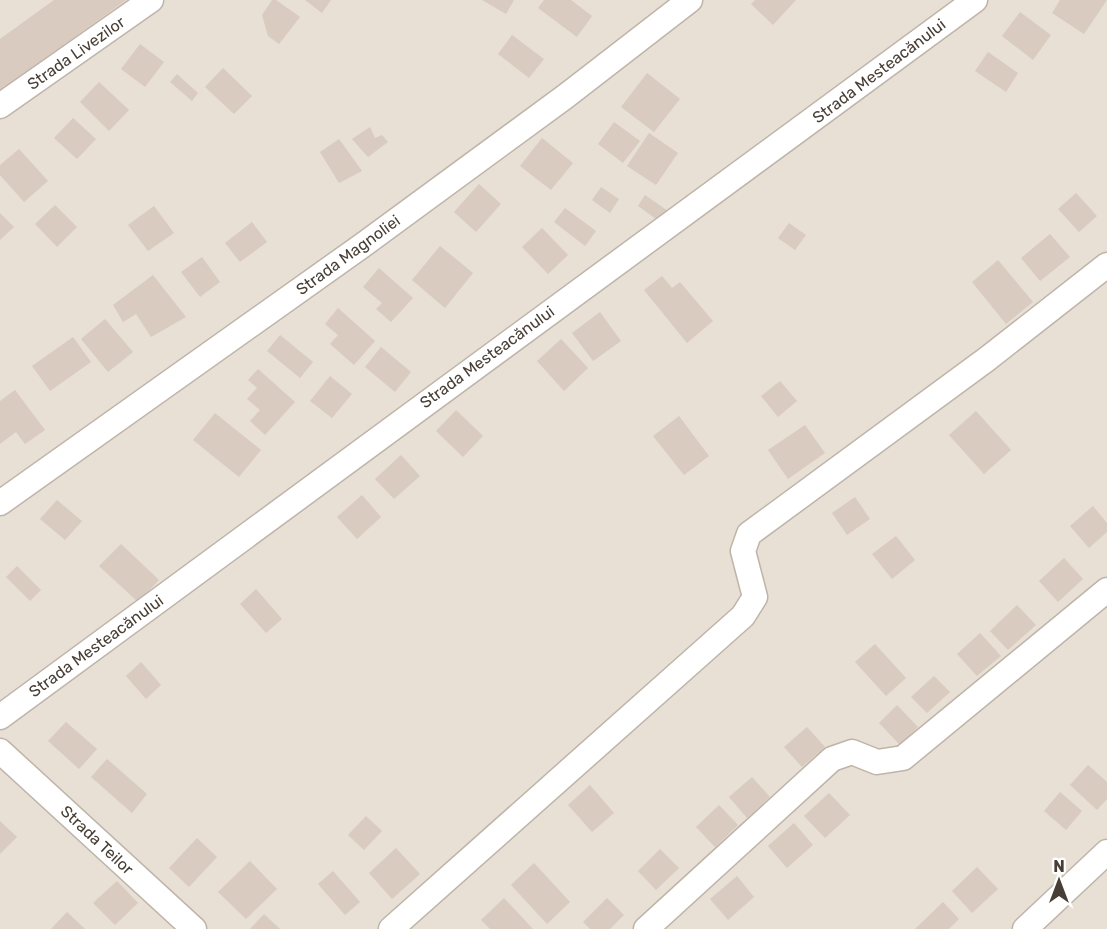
<svg xmlns="http://www.w3.org/2000/svg" width="1107" height="929" font-family="Rubik,sans-serif">
<style>
.residential{fill:#e8dfd5}
.building{fill:#d9cbbf}
.lines{fill:none;stroke-linecap:round;stroke-linejoin:round}
.minor-casing{stroke:#bfb4a9;stroke-width:27}
.minor{stroke:#fff;stroke-width:24}
.labels{text-anchor:middle;dominant-baseline:central;stroke-width:4.5;stroke-linejoin:round;paint-order:stroke}
.street-label{font-size:16px;fill:#473e36;stroke:#fff}
</style>
<rect width="100%" height="100%" fill="#f4eee7"/>
<rect class="residential" x="0" y="0" width="1107" height="929"/>
<g class="building">
<polygon points="54,0 126,0 0,91 0,39"/>
<polygon points="272,0 276,0 300,17 279,44 268,36 262,15"/>
<polygon points="305,0 331,0 322,13"/>
<polygon points="482,0 514,0 506,14"/>
<polygon points="544,0 571,0 592,16 577,37 538,8"/>
<polygon points="755,0 796,0 773,25 751,4"/>
<polygon points="1060,0 1107,0 1084,34 1052,13"/>
<polygon points="1020,12 1051,35 1033,60 1002,36"/>
<polygon points="512,35 544,59 529,78 498,54"/>
<polygon points="140,44 164,62 145,87 121,69"/>
<polygon points="988,52 1018,73 1006,92 975,71"/>
<polygon points="223,68 252,96 234,114 205,87"/>
<polygon points="647,73 680,99 654,132 621,107"/>
<polygon points="177,74 198,93 192,101 170,82"/>
<polygon points="99,82 129,110 109,131 80,102"/>
<polygon points="73,118 96,139 77,159 54,138"/>
<polygon points="614,122 640,141 623,163 598,144"/>
<polygon points="370,127 375,138 382,135 388,142 368,157 352,139"/>
<polygon points="649,133 678,153 656,185 627,166"/>
<polygon points="542,138 573,163 551,190 520,166"/>
<polygon points="339,139 362,171 339,183 320,152"/>
<polygon points="19,149 48,181 24,202 0,175 0,165"/>
<polygon points="479,184 501,204 476,232 454,212"/>
<polygon points="601,187 619,199 610,213 592,200"/>
<polygon points="1076,193 1097,216 1079,232 1058,209"/>
<polygon points="645,195 671,213 663,224 638,206"/>
<polygon points="55,205 77,227 57,247 35,224"/>
<polygon points="154,206 174,233 148,251 128,225"/>
<polygon points="565,208 596,231 585,246 554,222"/>
<polygon points="0,213 14,227 0,240"/>
<polygon points="252,222 267,242 240,262 225,243"/>
<polygon points="789,223 806,235 795,250 778,238"/>
<polygon points="542,228 568,255 548,274 522,247"/>
<polygon points="1050,234 1070,257 1040,281 1021,258"/>
<polygon points="440,246 473,273 445,308 412,280"/>
<polygon points="202,257 220,282 200,297 181,272"/>
<polygon points="998,260 1033,302 1006,324 972,282"/>
<polygon points="379,268 413,298 391,322 376,309 382,303 363,287"/>
<polygon points="153,275 186,317 151,337 136,314 123,322 113,305"/>
<polygon points="662,276 672,288 680,282 713,321 687,343 644,290"/>
<polygon points="338,308 375,341 354,365 330,344 338,335 325,324"/>
<polygon points="600,312 621,341 593,361 572,333"/>
<polygon points="105,319 133,352 108,372 81,339"/>
<polygon points="280,335 313,362 300,378 267,351"/>
<polygon points="73,337 91,362 50,391 32,366"/>
<polygon points="561,339 588,368 564,391 537,361"/>
<polygon points="381,347 411,372 395,392 365,367"/>
<polygon points="258,369 295,402 265,435 250,421 260,410 247,399 257,388 248,380"/>
<polygon points="330,376 352,394 332,418 310,401"/>
<polygon points="780,381 797,401 778,417 761,396"/>
<polygon points="15,390 45,430 25,444 16,432 0,444 0,401"/>
<polygon points="456,410 483,436 463,457 436,431"/>
<polygon points="976,411 1011,450 984,474 949,435"/>
<polygon points="215,413 261,450 239,477 193,440"/>
<polygon points="679,416 709,456 684,475 653,436"/>
<polygon points="805,425 825,453 788,479 768,450"/>
<polygon points="401,455 420,476 394,499 375,479"/>
<polygon points="362,495 381,517 357,539 337,517"/>
<polygon points="855,497 870,519 847,535 832,513"/>
<polygon points="57,500 82,521 65,540 40,519"/>
<polygon points="1093,506 1107,523 1107,532 1089,548 1070,526"/>
<polygon points="896,536 915,560 892,579 872,554"/>
<polygon points="121,544 159,580 138,602 99,566"/>
<polygon points="1064,558 1083,579 1058,602 1039,581"/>
<polygon points="17,566 41,590 30,601 6,577"/>
<polygon points="256,589 282,619 266,633 240,604"/>
<polygon points="1017,605 1036,625 1008,650 990,631"/>
<polygon points="980,633 1001,656 977,676 957,654"/>
<polygon points="875,644 906,678 886,696 855,662"/>
<polygon points="141,662 161,685 146,699 126,676"/>
<polygon points="934,676 950,692 927,713 911,697"/>
<polygon points="897,705 918,727 900,745 879,723"/>
<polygon points="66,722 97,749 79,769 48,741"/>
<polygon points="807,727 825,747 802,767 784,747"/>
<polygon points="107,759 147,794 132,813 91,777"/>
<polygon points="1088,765 1107,782 1107,799 1097,810 1070,785"/>
<polygon points="752,777 770,797 747,818 729,797"/>
<polygon points="590,785 614,813 592,832 568,805"/>
<polygon points="1060,792 1082,811 1066,830 1044,811"/>
<polygon points="829,793 850,815 825,838 804,816"/>
<polygon points="719,805 738,825 715,847 696,827"/>
<polygon points="366,816 382,831 364,850 348,835"/>
<polygon points="0,821 17,837 0,854"/>
<polygon points="794,823 813,845 787,868 768,846"/>
<polygon points="197,838 217,857 189,887 169,868"/>
<polygon points="396,848 420,874 392,899 369,873"/>
<polygon points="660,849 679,868 656,890 638,871"/>
<polygon points="250,861 277,889 246,919 218,892"/>
<polygon points="534,863 570,902 547,924 511,885"/>
<polygon points="977,867 998,889 972,913 952,891"/>
<polygon points="333,871 360,902 345,915 318,884"/>
<polygon points="737,876 754,897 728,920 710,899"/>
<polygon points="117,881 138,903 115,925 93,903"/>
<polygon points="504,898 533,929 490,929 481,920"/>
<polygon points="607,898 624,915 610,929 590,929 583,922"/>
<polygon points="943,902 959,919 949,929 915,929"/>
<polygon points="67,912 85,929 51,929"/>
<polygon points="264,914 280,929 250,929"/>
</g>
<g class="lines">
<g class="minor-casing">
<g id="minor">
<polyline points="0,106 151,0"/>
<polyline points="0,503 363,245 566,96 690,0"/>
<polyline points="0,717 975,0"/>
<polyline points="0,751 194,929"/>
<polyline points="391,929 743,616 755,597 743,551 749,534 987,359 1107,265"/>
<polyline points="646,929 832,759 852,752 877,762 903,758 1107,590"/>
<polyline points="1025,929 1107,852"/>
</g>
</g>
<use href="#minor" class="minor"/>
</g>
<g class="labels">
<g class="street-label">
<text transform="translate(76 53) rotate(-35)">Strada Livezilor</text>
<text transform="translate(879 71) rotate(-37)">Strada Mesteacănului</text>
<text transform="translate(348 255) rotate(-36)">Strada Magnoliei</text>
<text transform="translate(487 357) rotate(-36)">Strada Mesteacănului</text>
<text transform="translate(96 646) rotate(-36)">Strada Mesteacănului</text>
<text transform="translate(97 840) rotate(43)">Strada Teilor</text>
</g>
</g>
<g transform="translate(1059 881)" stroke="#ffffff" stroke-width="4.5" paint-order="stroke">
<path d="M0-4.5L10 22L0 15L-10 22Z" fill="#473e36"/>
<text y="-9" font-size="16" font-weight="bold" text-anchor="middle" fill="#473e36">N</text>
</g>
</svg>
